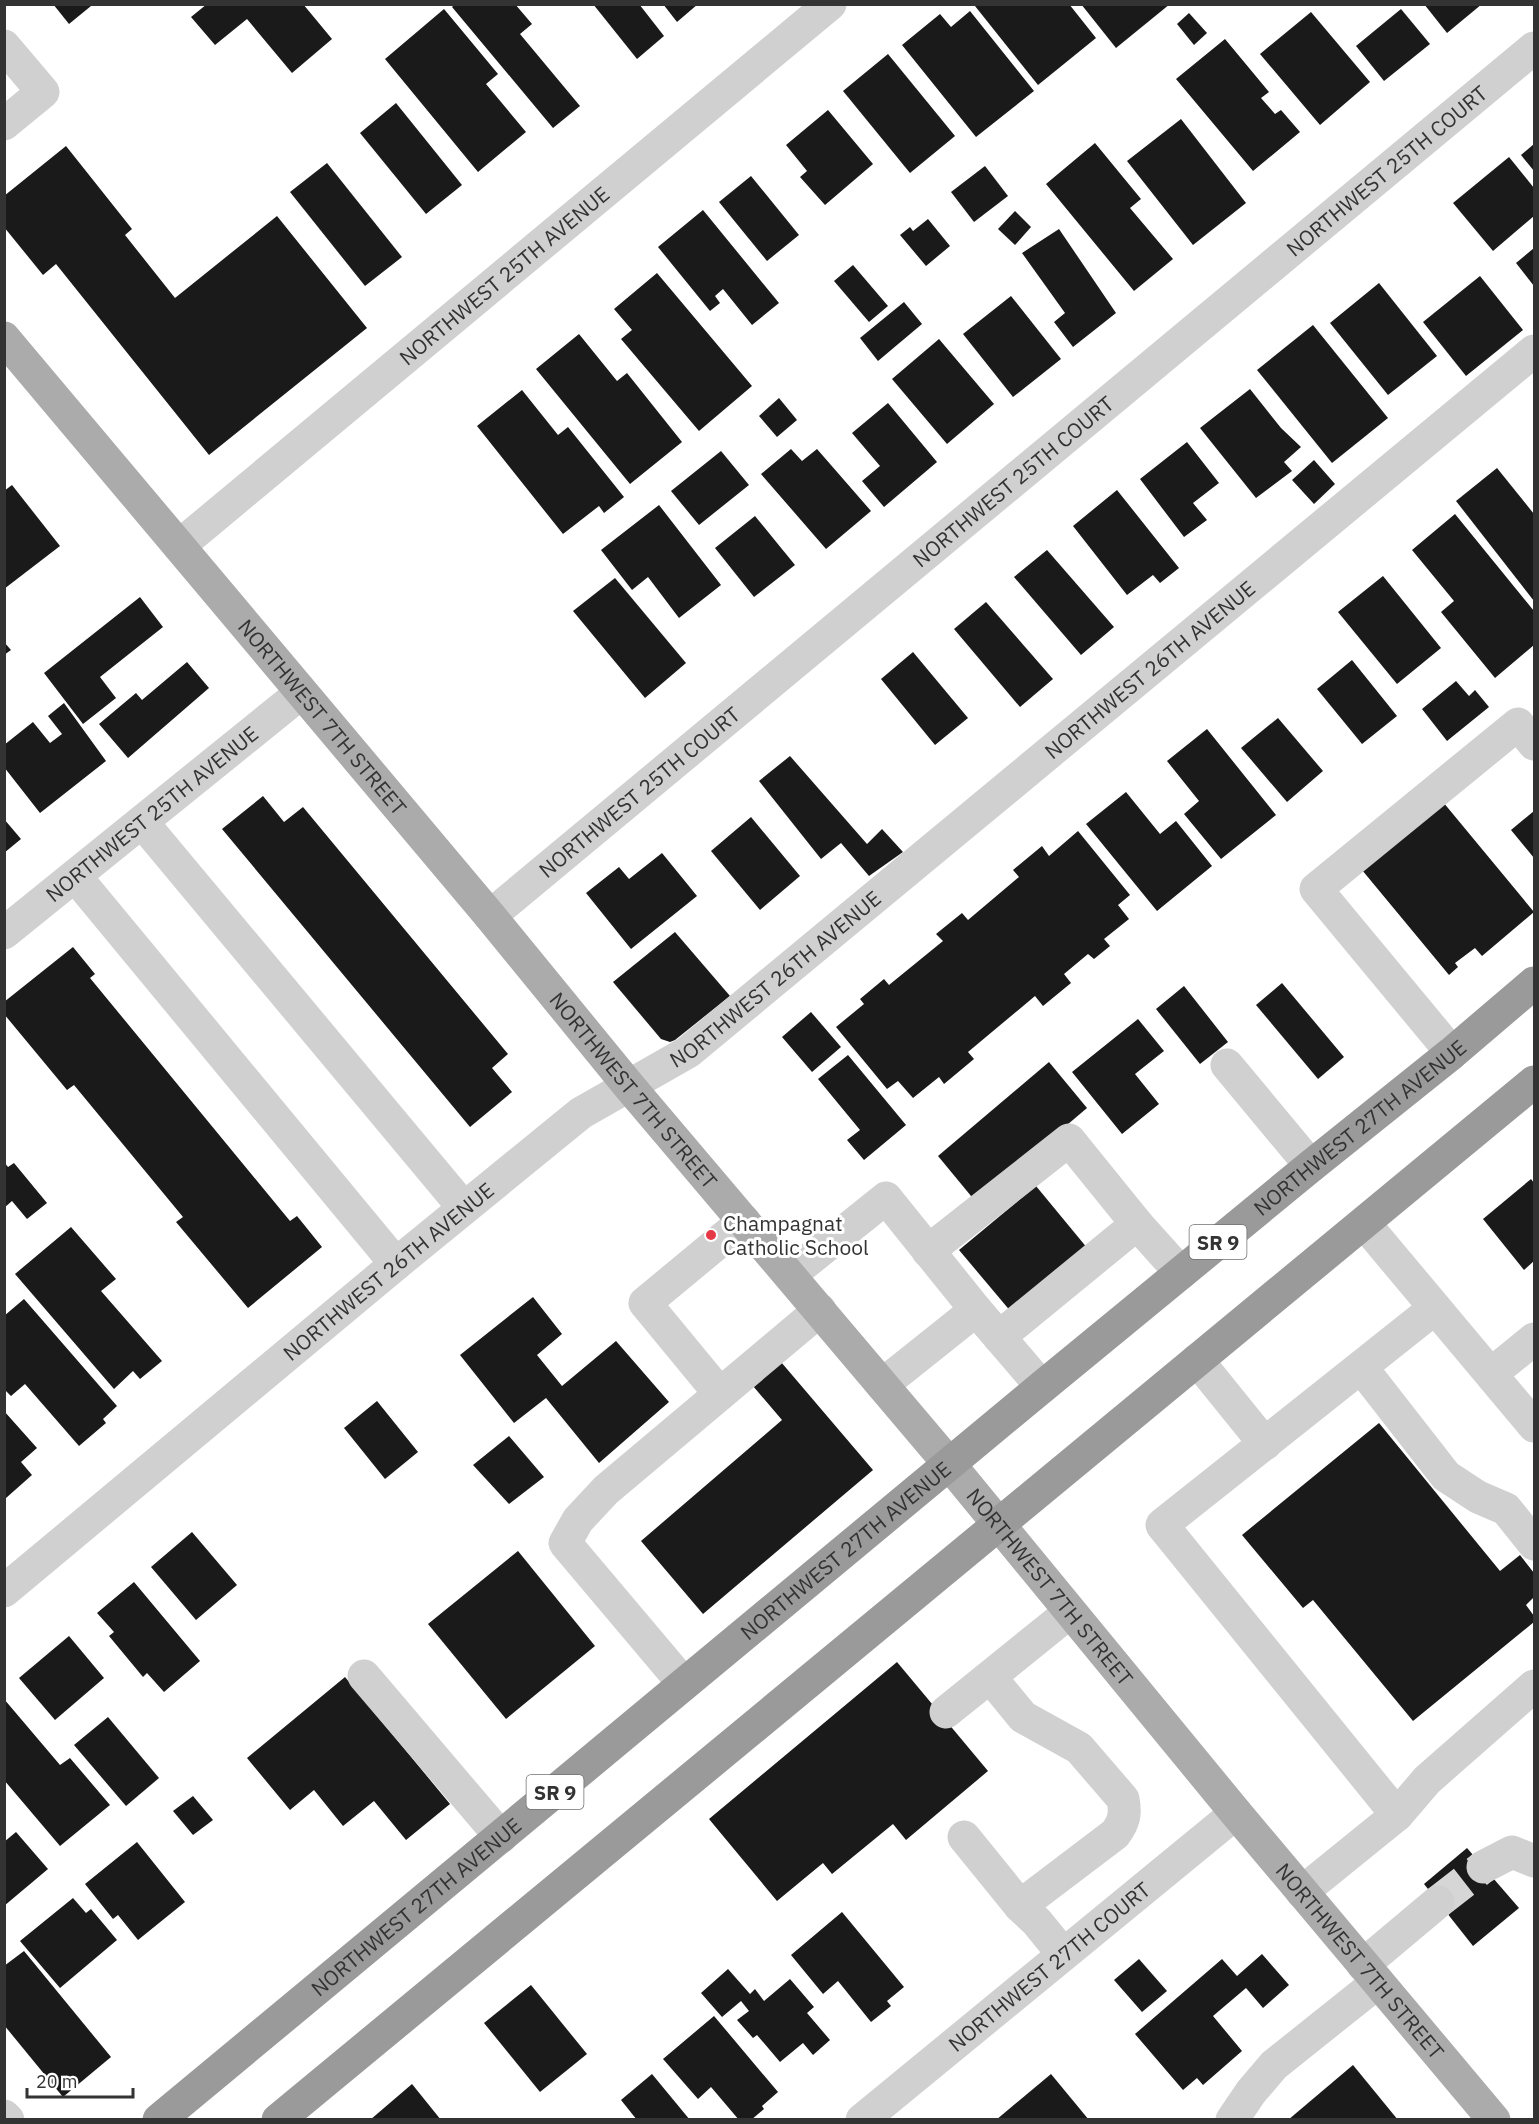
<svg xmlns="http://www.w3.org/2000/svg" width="1539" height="2124" font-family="'IBM Plex Sans',sans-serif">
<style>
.building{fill:#1a1a1a}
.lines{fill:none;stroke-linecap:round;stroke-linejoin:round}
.minor-tunnel{stroke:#d6d6d6;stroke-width:33;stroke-dasharray:33 16;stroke-linecap:butt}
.minor{stroke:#d0d0d0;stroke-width:33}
.major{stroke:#ababab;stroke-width:33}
.highway{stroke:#9a9a9a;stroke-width:33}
.poi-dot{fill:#e63946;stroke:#fff;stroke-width:2}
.labels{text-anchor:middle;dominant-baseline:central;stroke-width:6;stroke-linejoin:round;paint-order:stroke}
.shield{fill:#fff;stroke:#707070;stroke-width:1.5}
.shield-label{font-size:20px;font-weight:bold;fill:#333}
.street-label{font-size:21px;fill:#333;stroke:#fff}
.poi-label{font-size:21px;fill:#333;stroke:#fff;text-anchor:start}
</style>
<rect width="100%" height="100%" fill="#fff"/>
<g class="building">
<polygon points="53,4 90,4 91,6 69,24"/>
<polygon points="207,4 303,4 332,39 292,73 247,19 215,45 191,17"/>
<polygon points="455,4 515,4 532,24 520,34 580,106 553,128 452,7"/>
<polygon points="593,4 639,4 664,36 637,59"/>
<polygon points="663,4 698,4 677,22"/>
<polygon points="978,4 1069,4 1096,38 1038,85 975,6"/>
<polygon points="1081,4 1170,4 1116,48"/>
<polygon points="1424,4 1482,4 1447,33"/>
<polygon points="444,9 498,74 486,84 526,132 478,172 385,59"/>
<polygon points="1401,9 1430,44 1384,81 1356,46"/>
<polygon points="970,11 1034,91 976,137 902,45 940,14 951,27"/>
<polygon points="1311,12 1370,82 1320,125 1260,54"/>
<polygon points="1189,13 1207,33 1194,45 1177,24"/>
<polygon points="1225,39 1269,92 1261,98 1275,114 1281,110 1300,132 1253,171 1176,79"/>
<polygon points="888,54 955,136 910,173 843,91"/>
<polygon points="396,103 462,185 426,214 360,133"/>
<polygon points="828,110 873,164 825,205 800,177 807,171 786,145"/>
<polygon points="1181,119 1246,203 1193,245 1127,161"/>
<polygon points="1095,143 1141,199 1130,208 1173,259 1134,291 1046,184"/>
<polygon points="1534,144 1534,171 1521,155"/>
<polygon points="66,146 132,229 125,235 175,298 277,216 367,328 209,455 56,264 43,275 4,227 4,196"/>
<polygon points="1509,157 1534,188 1534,216 1493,251 1453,203"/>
<polygon points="327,163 402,257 365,286 290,192"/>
<polygon points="985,166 1008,196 974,222 951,192"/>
<polygon points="751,176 799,235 767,261 719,202"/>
<polygon points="703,210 779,303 752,325 723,289 715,296 720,303 710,311 658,247"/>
<polygon points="1015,211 1031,227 1015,245 998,229"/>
<polygon points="928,219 950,246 926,266 900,235 910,227 913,231"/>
<polygon points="1059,229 1116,313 1073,347 1054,322 1065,313 1022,253"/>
<polygon points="1534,248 1534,286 1516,263"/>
<polygon points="853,265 888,306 869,322 834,281"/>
<polygon points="657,273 752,386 699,431 621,339 632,330 614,309"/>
<polygon points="1480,276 1523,330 1466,376 1423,322"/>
<polygon points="1379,283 1437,356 1388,395 1330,323"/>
<polygon points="1011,296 1061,359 1013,397 963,334"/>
<polygon points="904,302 922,324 878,361 860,338"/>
<polygon points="1313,325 1388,418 1332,463 1257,370"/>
<polygon points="579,334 617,381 627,373 682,442 630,484 536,369"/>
<polygon points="939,339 994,404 947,444 892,379"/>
<polygon points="1250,389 1281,428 1301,447 1284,462 1292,471 1256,498 1200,428"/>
<polygon points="522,390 558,435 568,427 624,497 604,513 599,506 563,534 477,426"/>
<polygon points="779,398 797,420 777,437 759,416"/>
<polygon points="888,403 937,462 884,507 862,481 880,466 852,433"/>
<polygon points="1187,442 1219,483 1193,503 1207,520 1184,537 1140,479"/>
<polygon points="791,449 802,461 817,449 871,511 826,549 761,474"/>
<polygon points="721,451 749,485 699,525 671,491"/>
<polygon points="1314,460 1335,484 1314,504 1292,480"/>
<polygon points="1497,468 1534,514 1534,601 1456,501"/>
<polygon points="12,485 60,546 4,589 4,491"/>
<polygon points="1117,490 1179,568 1160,583 1153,575 1127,595 1073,526"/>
<polygon points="659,505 721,585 679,618 648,577 632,590 601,550"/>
<polygon points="1455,514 1534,611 1534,645 1495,678 1441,612 1454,601 1412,550"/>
<polygon points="755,516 795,565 754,597 715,548"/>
<polygon points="1047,550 1114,627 1081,655 1014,577"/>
<polygon points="1383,576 1441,648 1397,684 1338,612"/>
<polygon points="615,578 686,663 645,698 573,611"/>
<polygon points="140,597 163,627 100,677 116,698 83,724 44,673"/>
<polygon points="986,602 1053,679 1020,707 954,629"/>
<polygon points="4,642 11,650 4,655"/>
<polygon points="913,652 968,718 935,745 881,679"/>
<polygon points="1352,660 1397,716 1362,744 1317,689"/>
<polygon points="187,662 209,688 128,758 99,724 136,693 142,700"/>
<polygon points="1456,681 1469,696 1475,690 1489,707 1447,741 1422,709"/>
<polygon points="64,703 106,761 40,813 4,767 4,745 33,722 50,743 62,734 48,716"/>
<polygon points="1278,718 1323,771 1287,802 1241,748"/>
<polygon points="1207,729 1276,815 1221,859 1184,814 1199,801 1167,761"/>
<polygon points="790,756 867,844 882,829 903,852 869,876 841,843 821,859 759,781"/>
<polygon points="1126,792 1160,834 1176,821 1212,866 1157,911 1086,824"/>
<polygon points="263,796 284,822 303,807 508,1054 492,1068 512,1092 470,1127 222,829"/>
<polygon points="1443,802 1534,912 1482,956 1475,948 1455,963 1458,967 1449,975 1362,870"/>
<polygon points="1534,811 1534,858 1511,830"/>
<polygon points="751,817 800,876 760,910 711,851"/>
<polygon points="4,819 21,839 4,853"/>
<polygon points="1078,831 1130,895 1118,905 1129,919 1104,939 1110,946 1094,959 1088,954 1064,974 1071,983 1043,1006 1035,996 968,1052 974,1059 944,1084 939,1077 913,1098 898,1081 887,1089 836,1027 864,1004 860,999 884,979 889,985 943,941 936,934 962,913 968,920 1019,877 1013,870 1042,846 1049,856"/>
<polygon points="662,853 697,896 631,949 586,893 619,867 629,879"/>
<polygon points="675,932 730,996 675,1040 670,1042 661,1039 613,982"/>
<polygon points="73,947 95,974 90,978 290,1221 297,1216 322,1247 248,1308 176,1222 183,1217 74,1085 67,1090 4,1014 4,1002"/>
<polygon points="1282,983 1344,1057 1318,1079 1256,1005"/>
<polygon points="1184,986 1228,1042 1200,1064 1156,1009"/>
<polygon points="811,1012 841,1047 812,1072 782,1037"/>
<polygon points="1138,1019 1164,1051 1135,1074 1159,1104 1122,1134 1072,1072"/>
<polygon points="848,1055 906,1125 864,1160 847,1140 860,1130 818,1079"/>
<polygon points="1049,1062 1087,1108 976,1202 938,1156"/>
<polygon points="4,1162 8,1167 14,1163 47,1203 27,1219 12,1201 4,1208"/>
<polygon points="1531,1179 1534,1183 1534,1261 1524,1270 1483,1219"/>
<polygon points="1036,1186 1088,1249 1012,1313 959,1250"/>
<polygon points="71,1227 116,1279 101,1291 162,1361 140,1379 133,1371 114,1389 15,1274"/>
<polygon points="533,1297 562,1334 537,1355 562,1386 616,1341 669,1402 599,1463 546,1398 514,1423 460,1355"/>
<polygon points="24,1299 117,1406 103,1419 106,1423 79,1446 25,1384 11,1396 4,1389 4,1316"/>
<polygon points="781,1362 873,1470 703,1614 641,1541 782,1420 753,1386"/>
<polygon points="377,1401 418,1452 385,1479 344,1428"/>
<polygon points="4,1411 37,1448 21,1462 32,1475 6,1498"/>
<polygon points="1379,1423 1500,1571 1520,1555 1534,1573 1534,1597 1526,1605 1534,1616 1534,1622 1413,1721 1313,1600 1303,1608 1242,1535"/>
<polygon points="509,1436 544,1477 509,1504 473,1465"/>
<polygon points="192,1532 237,1585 196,1620 151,1567"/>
<polygon points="518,1551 595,1646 506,1719 428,1624"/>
<polygon points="134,1582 200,1661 164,1692 147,1673 143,1677 109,1636 114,1632 97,1613"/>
<polygon points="69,1636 104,1678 55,1720 19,1678"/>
<polygon points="897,1662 988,1771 906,1840 893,1824 832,1874 823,1863 777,1901 709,1819"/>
<polygon points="345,1677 450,1804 406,1840 374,1801 343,1826 314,1790 290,1810 247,1758"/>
<polygon points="4,1699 60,1765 70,1758 110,1805 60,1846 4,1780"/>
<polygon points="108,1717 159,1778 126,1806 74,1745"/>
<polygon points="193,1796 213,1820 193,1835 173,1811"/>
<polygon points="16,1832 48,1869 4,1906 4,1842"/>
<polygon points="137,1842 185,1902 138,1940 118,1915 113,1919 85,1884"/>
<polygon points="1467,1848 1519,1908 1473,1946 1424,1884"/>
<polygon points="73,1898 86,1913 91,1909 117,1940 60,1988 20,1941"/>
<polygon points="842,1912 904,1987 887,2001 891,2006 871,2022 838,1981 823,1994 791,1955"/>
<polygon points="24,1951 111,2057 63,2097 4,2025 4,1966"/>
<polygon points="1262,1954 1289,1985 1263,2008 1246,1988 1213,2016 1242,2051 1203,2085 1197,2078 1183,2090 1135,2034 1222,1959 1237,1976"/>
<polygon points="1139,1959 1167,1991 1142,2012 1114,1980"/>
<polygon points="728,1969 750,1994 755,1989 764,2001 790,1979 814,2007 807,2013 830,2040 813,2055 803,2043 780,2062 757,2035 753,2038 737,2020 749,2011 741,2001 722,2017 701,1993"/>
<polygon points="531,1985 587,2054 540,2092 484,2023"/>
<polygon points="714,2016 778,2092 762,2106 764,2109 751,2120 739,2120 711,2087 698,2099 663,2059"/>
<polygon points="1353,2065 1398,2120 1288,2120"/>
<polygon points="652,2074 690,2120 637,2120 621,2100"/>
<polygon points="1051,2074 1089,2120 996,2120"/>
<polygon points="412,2084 441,2120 370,2120"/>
</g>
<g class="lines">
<polyline class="minor-tunnel" points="1438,1902 1483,1867"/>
<g class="minor">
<polyline points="4,46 43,92 4,124"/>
<path id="s1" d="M179,546L830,4"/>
<polyline points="142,822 464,1208"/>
<polyline points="75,876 396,1264"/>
<path id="s2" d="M490,916L1534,48"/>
<path id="s3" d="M4,933L301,693"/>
<polyline points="1452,1053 1316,889 1518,724 1534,744"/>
<polyline points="1227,1065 1311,1166"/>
<polyline points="1364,1223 1534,1426"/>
<polyline points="928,1251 1069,1140 1137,1224 1181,1273"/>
<polyline points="790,1275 886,1198 976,1310"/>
<polyline points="999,1337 1137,1224"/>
<polyline points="1197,1360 1265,1444"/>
<polyline points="1361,1367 1446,1476 1478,1497 1506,1509 1534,1544"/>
<polyline points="1491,1374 1534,1339"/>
<polyline points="882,1385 976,1310 1042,1387"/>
<polyline points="720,1394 645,1303 744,1221"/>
<path id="s4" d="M4,1591L396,1264L565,1126L581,1113L688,1052L1534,351"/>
<polyline points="364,1676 501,1837"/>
<path d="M991,1678L1023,1717L1079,1748L1123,1799C1126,1814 1124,1822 1115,1834L1020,1906"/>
<polyline points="684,1684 565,1543 578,1520 606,1490 820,1310"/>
<polyline points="946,1712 1070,1612"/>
<polyline points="1397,1815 1427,1780 1534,1686"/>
<polyline points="964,1837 1020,1906 1037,1922 1063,1954"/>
<polyline points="1483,1867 1512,1852 1534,1861"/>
<polyline points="1302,1892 1397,1815 1162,1525 1435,1308"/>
<polyline points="1363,1965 1438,1902"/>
<polyline points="4,2116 8,2120"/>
<path id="s5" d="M862,2120L1236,1813"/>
<polyline points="1232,2120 1251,2092 1274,2065 1378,1982"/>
</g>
<path class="major" id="s6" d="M4,338L490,916L629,1086L950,1465L1236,1813L1494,2120"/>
<g class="highway">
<path id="s7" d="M159,2120L1042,1387L1311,1166L1452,1053L1534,983"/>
<polyline points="278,2120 1534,1082"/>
</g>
</g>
<circle class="poi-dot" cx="711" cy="1235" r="6"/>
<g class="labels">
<g class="shield">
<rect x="1189.5" y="1225" width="57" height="34" rx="4.5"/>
<rect x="526.5" y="1775" width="57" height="34" rx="4.5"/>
</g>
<g class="shield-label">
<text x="1218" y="1242">SR 9</text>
<text x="555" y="1792">SR 9</text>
</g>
<g class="street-label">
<text stroke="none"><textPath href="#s2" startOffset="1166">NORTHWEST 25TH COURT</textPath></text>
<text stroke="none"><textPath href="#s1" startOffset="423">NORTHWEST 25TH AVENUE</textPath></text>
<text stroke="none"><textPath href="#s2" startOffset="680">NORTHWEST 25TH COURT</textPath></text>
<text stroke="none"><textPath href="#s4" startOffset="1472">NORTHWEST 26TH AVENUE</textPath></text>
<text stroke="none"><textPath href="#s6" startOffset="495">NORTHWEST 7TH STREET</textPath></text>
<text stroke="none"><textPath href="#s2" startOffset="194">NORTHWEST 25TH COURT</textPath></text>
<text stroke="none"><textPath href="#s3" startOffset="190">NORTHWEST 25TH AVENUE</textPath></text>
<text stroke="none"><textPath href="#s4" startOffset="986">NORTHWEST 26TH AVENUE</textPath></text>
<text stroke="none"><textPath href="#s6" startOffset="981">NORTHWEST 7TH STREET</textPath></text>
<text stroke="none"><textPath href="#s7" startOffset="1558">NORTHWEST 27TH AVENUE</textPath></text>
<text stroke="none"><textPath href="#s4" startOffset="500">NORTHWEST 26TH AVENUE</textPath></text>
<text stroke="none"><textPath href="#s7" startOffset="892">NORTHWEST 27TH AVENUE</textPath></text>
<text stroke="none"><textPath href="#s6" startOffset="1629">NORTHWEST 7TH STREET</textPath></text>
<text stroke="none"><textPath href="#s7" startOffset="334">NORTHWEST 27TH AVENUE</textPath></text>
<text stroke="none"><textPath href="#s6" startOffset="2115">NORTHWEST 7TH STREET</textPath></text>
<text stroke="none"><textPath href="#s5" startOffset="242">NORTHWEST 27TH COURT</textPath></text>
</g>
<g class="poi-label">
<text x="723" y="1223">Champagnat<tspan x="723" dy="24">Catholic School</tspan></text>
</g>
</g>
<rect width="1539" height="2124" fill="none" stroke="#333333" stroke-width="12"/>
<path d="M27 2088v9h106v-9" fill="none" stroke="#333333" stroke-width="3"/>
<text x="36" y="2088" font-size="18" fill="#333333" stroke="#ffffff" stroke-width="4.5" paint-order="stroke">20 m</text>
</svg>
